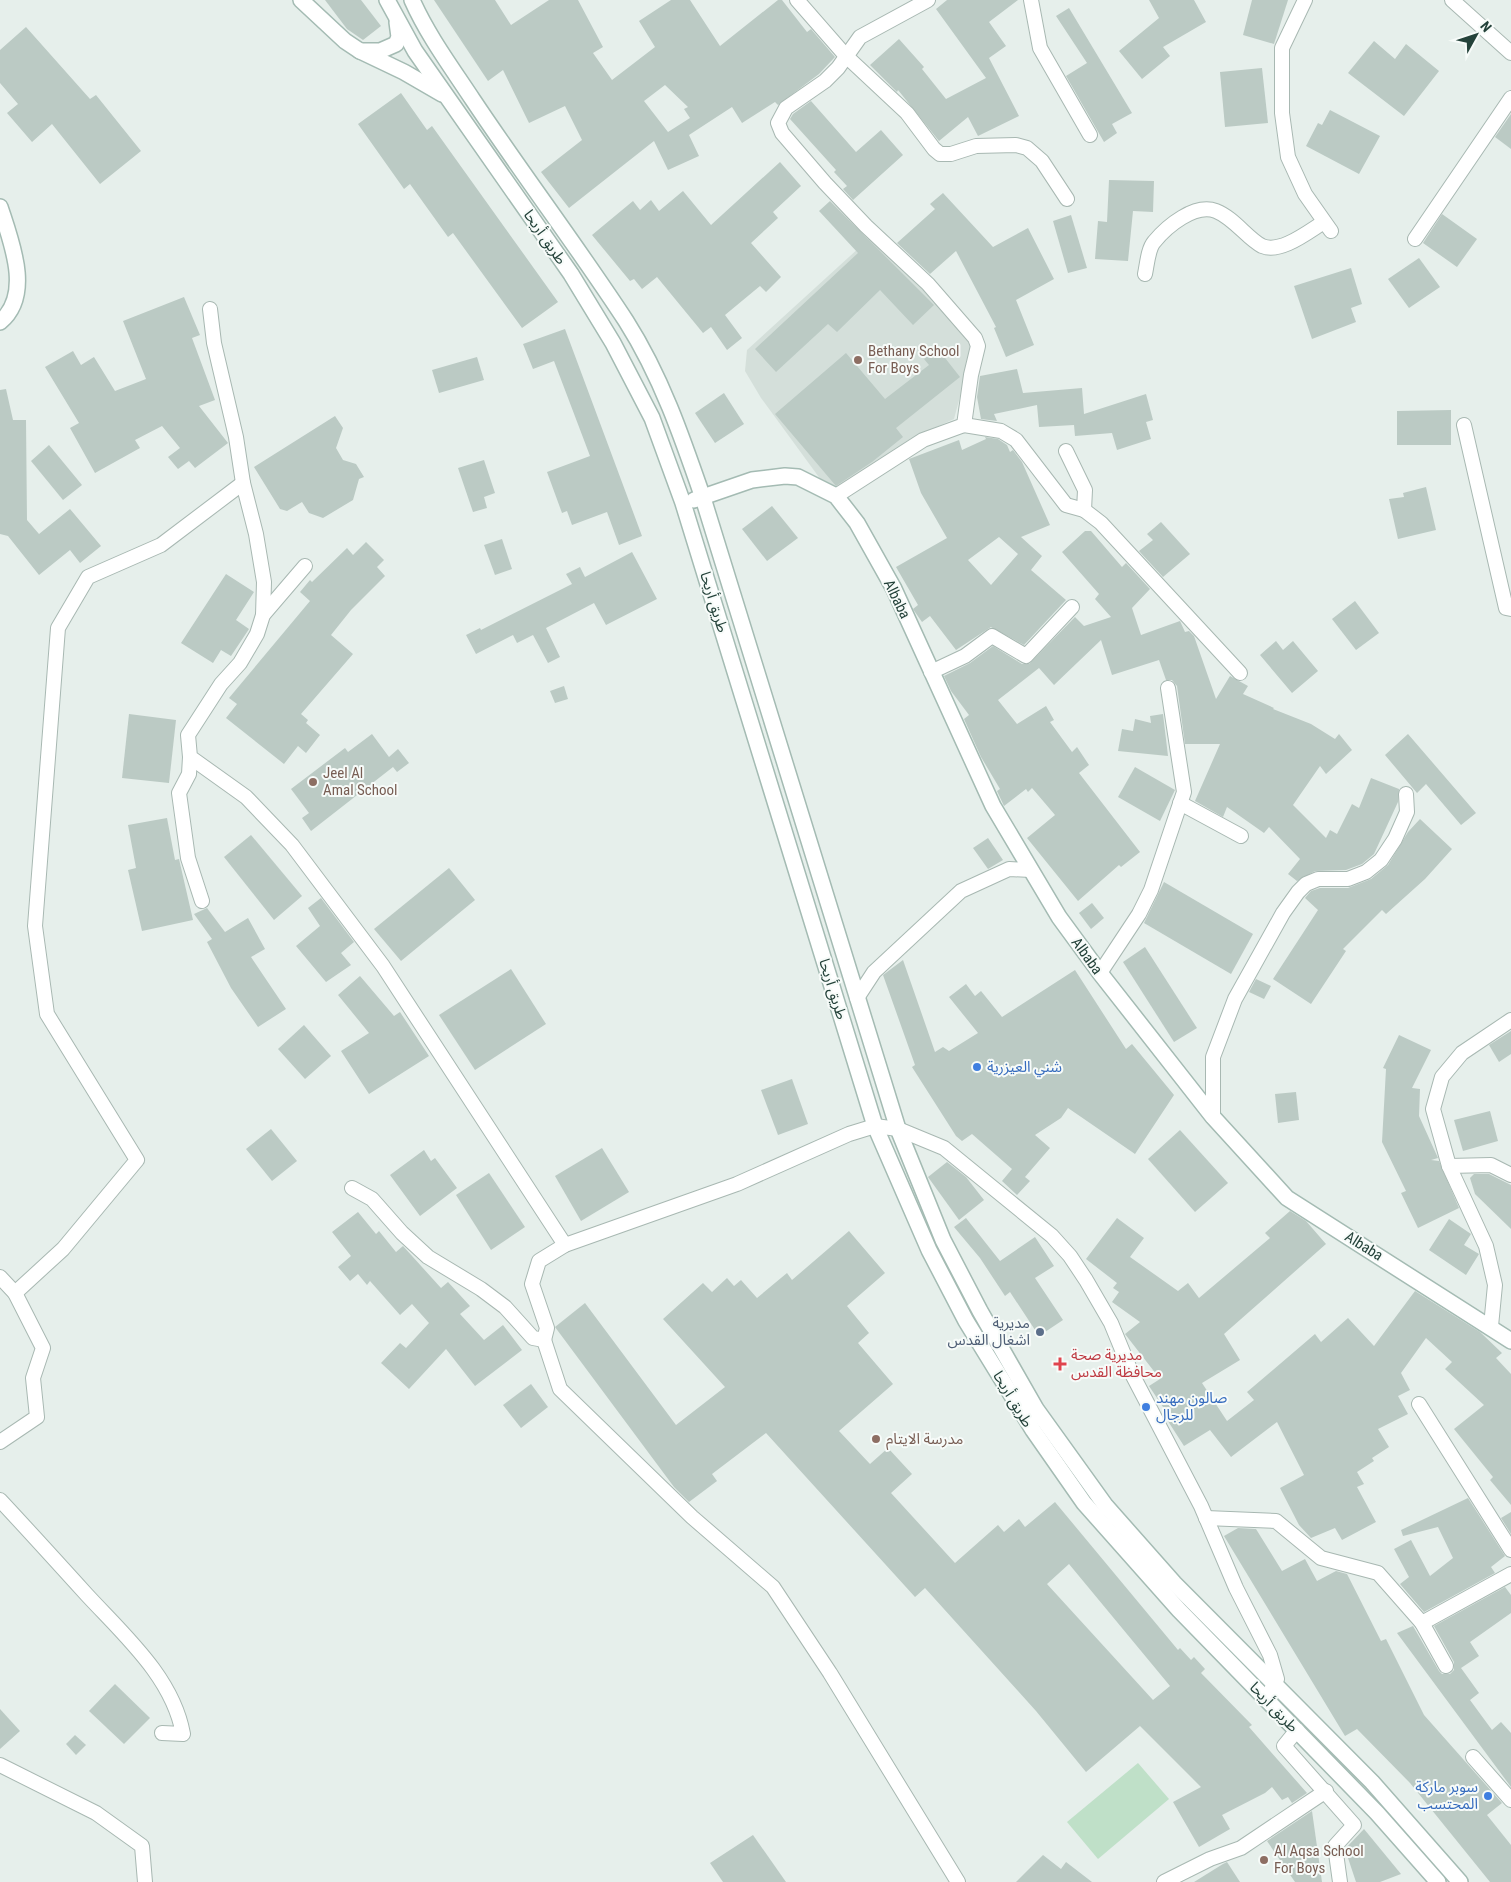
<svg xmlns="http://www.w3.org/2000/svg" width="1511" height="1882" font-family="'Roboto Condensed','Noto Sans Arabic',sans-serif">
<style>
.built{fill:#d4dfda}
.green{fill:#bfe0c8}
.building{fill:#bbcac4;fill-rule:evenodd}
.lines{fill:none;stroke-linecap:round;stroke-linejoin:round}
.street-casing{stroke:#a8b8b2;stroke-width:16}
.secondary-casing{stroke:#a4bbb3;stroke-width:18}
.street{stroke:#fff;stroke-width:14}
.secondary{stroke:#fff;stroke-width:15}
.education-dot{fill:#8d6e63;stroke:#f7fbf9;stroke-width:2}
.shop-dot{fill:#3f7fe0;stroke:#f7fbf9;stroke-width:2}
.service-dot{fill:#5c6f8a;stroke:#f7fbf9;stroke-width:2}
.health-dot{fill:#e0444e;stroke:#f7fbf9;stroke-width:2}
.labels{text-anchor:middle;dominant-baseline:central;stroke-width:4;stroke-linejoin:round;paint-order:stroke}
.street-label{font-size:15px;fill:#24423a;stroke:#f7fbf9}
.education-label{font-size:15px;fill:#785e54;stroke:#f7fbf9;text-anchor:start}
.shop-label{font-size:15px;fill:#366cbe;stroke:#f7fbf9;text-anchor:start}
.service-label{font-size:15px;fill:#4e5e75;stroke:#f7fbf9;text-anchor:end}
.health-label{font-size:15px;fill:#be3a42;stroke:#f7fbf9;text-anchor:start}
</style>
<rect width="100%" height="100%" fill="#e6efeb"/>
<polygon class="built" points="872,236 974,344 954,419 910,439 884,461 839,487 821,480 761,398 745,371 747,350"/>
<polygon class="green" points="1138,1763 1169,1799 1098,1859 1067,1822"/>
<g class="building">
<polygon points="325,0 361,0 381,26 363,40 347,29"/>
<path d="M434,0H495L511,25L549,0H578L603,47L593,53L612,80L655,47L639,21L671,0H690L720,46L778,0H782L807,32L811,29L835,57L819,74L778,105L775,102L742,123L732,107L689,135L699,156L668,170L654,141L569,208L541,172L582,140L565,106L529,123L503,70L488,81ZM665,85L688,107L684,109L690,118L668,132L644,101Z"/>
<polygon points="947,0 1018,0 989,22 1006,46 989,58 1019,116 978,136 968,117 939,141 898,90 897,92 870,65 899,39 924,67 922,69 946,99 986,78 936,9"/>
<polygon points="1149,0 1194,0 1206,22 1163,47 1170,56 1142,79 1119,51 1159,18"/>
<polygon points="1252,0 1288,0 1274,44 1243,35"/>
<polygon points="1069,8 1132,113 1112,124 1117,133 1104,142 1066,76 1087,63 1056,16"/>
<polygon points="26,27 90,99 96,95 141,151 100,184 52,124 32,142 7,113 18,104 0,83 0,50"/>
<polygon points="1374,41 1395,59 1406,44 1439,71 1404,116 1348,73"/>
<polygon points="1262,68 1268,123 1225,127 1220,72"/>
<polygon points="401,93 427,130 432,126 558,302 522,328 453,233 448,237 410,184 404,189 358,124"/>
<polygon points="811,101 856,152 881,130 903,155 853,200 843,189 847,186 834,172 836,170 790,119 793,114"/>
<polygon points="1330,110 1380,136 1359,174 1306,146 1318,123 1322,125"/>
<polygon points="1511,114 1511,149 1495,137"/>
<polygon points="780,162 801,186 773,212 778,218 751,243 781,277 766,292 760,286 725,315 742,338 727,350 711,327 703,333 657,277 642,289 634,279 630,281 592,235 633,201 640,210 651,200 659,211 683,191 711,225"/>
<polygon points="1109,180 1154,181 1153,212 1133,211 1128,261 1095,259 1098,221 1107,222"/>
<polygon points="943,193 993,247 1028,228 1054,279 1016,300 1034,345 1006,357 994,328 996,327 956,251 930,274 897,243 935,209 930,204"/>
<polygon points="830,201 934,305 913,325 880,290 837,332 828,324 776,372 755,349 858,253 819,211"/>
<polygon points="1442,214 1477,239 1457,267 1423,243"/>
<polygon points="1071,215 1087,268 1068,273 1053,221"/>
<polygon points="1419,258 1440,287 1409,308 1388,279"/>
<polygon points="1351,268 1362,304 1351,308 1356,322 1312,339 1294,286"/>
<polygon points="184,297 200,335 192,338 215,400 199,406 228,443 195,468 189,461 178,469 168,457 180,448 162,426 135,440 140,448 95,473 70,428 79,423 45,367 73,351 81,365 94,357 115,391 146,379 123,321"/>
<polygon points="565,329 642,536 619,545 607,512 572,525 567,511 562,513 547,472 590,456 554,361 533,369 523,344"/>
<polygon points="938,349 960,377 896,428 903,437 872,462 836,486 775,414 846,353 885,399 929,365 924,359"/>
<polygon points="477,357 484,380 439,393 432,370"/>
<polygon points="1017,369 1023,393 1082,388 1084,414 1146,394 1153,420 1146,422 1151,439 1117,450 1112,433 1075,436 1074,425 1039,427 1037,405 994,414 997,421 981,419 977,397 980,376"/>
<polygon points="6,389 13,420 26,420 27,520 39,534 70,509 101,546 80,563 70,550 39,575 8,536 0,534 0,390"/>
<polygon points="724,393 744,424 715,443 695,413"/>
<polygon points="1451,410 1451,445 1397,445 1397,411"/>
<polygon points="335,416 343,428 336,448 343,460 356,464 364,477 359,479 353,500 323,518 309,513 302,502 287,511 280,509 254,467"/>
<path d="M985,437L998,439L1007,445L1010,452L1013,450L1022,462L1050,525L1021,537L1042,556L1031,570L1066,600L1024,645L991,627L956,650L930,616L922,622L915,612L913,609L918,605L896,567L947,538L921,493L909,459L959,440L962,450L986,439ZM999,537L1018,554L991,585L968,560Z"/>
<polygon points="49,445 82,485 63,500 31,461"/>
<polygon points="484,460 495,493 484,497 487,508 473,512 458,468"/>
<polygon points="1426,487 1436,530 1398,539 1389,499 1404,497 1403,493"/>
<polygon points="772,506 798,538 767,561 742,529"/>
<polygon points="1161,522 1190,554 1163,577 1139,551 1153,540 1147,534"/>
<polygon points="1085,531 1091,531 1122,567 1126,563 1150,589 1132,608 1141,635 1180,621 1185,632 1189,631 1194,636 1216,699 1230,676 1248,686 1243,694 1274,708 1273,709 1311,724 1335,739 1339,734 1352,750 1326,774 1320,766 1293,805 1326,838 1330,830 1337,834 1352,804 1359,808 1371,778 1399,789 1398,802 1374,854 1362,864 1346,870 1315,871 1297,881 1288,874 1300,859 1269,827 1264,833 1227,807 1223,817 1195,801 1220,744 1185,744 1177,686 1172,680 1166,680 1159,660 1112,675 1101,640 1054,685 1039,668 998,700 1017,724 1046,706 1054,720 1050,722 1072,752 1077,747 1089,765 1079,773 1140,852 1121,867 1119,865 1078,901 1027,838 1055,815 1032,788 1028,792 1026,789 1004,806 997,791 1000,789 981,757 964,719 969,715 951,691 944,676 970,663 993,646 1022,664 1029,664 1075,617 1084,626 1111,617 1095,599 1099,594 1062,552"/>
<polygon points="502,539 512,569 495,575 484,545"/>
<polygon points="366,542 384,560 377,567 385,576 351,610 331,635 353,654 301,714 308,720 306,723 320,735 306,753 298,746 284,764 226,718 237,704 229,698 310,601 300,592 310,580 312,582 347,548 353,555"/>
<polygon points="632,552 657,599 606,625 594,603 546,628 560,657 548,663 533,635 517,643 513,635 476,654 466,635 480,628 481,630 572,584 566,574 580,567 585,577"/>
<polygon points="226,574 254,592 236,620 249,629 231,656 221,650 213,663 181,643"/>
<polygon points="1355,601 1379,633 1356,650 1332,619"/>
<polygon points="1276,641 1283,650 1293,641 1318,671 1292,693 1260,655"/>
<polygon points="564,686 568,699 555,703 550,691"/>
<polygon points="129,714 176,720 169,783 122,778"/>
<polygon points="1163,714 1168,756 1118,751 1122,729 1133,731 1135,719 1151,723 1150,716"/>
<polygon points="372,734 389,757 398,749 409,763 397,772 393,767 311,831 302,818 309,813 291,789 345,748 348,752"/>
<polygon points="1408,734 1476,813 1461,825 1426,784 1417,793 1385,755"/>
<polygon points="1135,767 1175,790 1160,821 1118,797"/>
<polygon points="167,818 175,860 179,859 193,920 142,931 128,870 136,868 128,825"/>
<polygon points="1420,819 1452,849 1425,879 1386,914 1382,910 1343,949 1346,951 1311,1004 1273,979 1318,910 1305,898 1311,891 1320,888 1348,888 1371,879 1388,865 1408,832"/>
<polygon points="251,835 302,896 274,920 224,857"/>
<polygon points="988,838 1003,860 988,869 973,848"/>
<polygon points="449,868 475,900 401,961 374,929"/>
<polygon points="1164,882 1253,934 1231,974 1144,923"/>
<polygon points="321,898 354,942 341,953 351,965 326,982 296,946 320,926 308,908"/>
<polygon points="1092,903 1104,918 1091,929 1079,913"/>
<polygon points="207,908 225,932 248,918 265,949 251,957 286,1009 258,1027 231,988 207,942 212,939 194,914"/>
<polygon points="1145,947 1197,1028 1174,1042 1123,962"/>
<polygon points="903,960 935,1052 943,1047 949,1051 978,1033 949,997 966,984 975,996 981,991 1002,1017 1075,970 1126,1049 1132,1044 1174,1095 1135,1154 1068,1108 1061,1118 1035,1135 1050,1148 1025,1177 1030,1181 1017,1195 1002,1181 1012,1169 972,1134 962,1141 956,1136 912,1067 915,1065 883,975"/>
<polygon points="511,969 546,1024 475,1070 439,1015"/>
<polygon points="360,976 394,1016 400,1012 429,1056 369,1094 341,1051 369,1033 338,995"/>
<polygon points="1256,979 1271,986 1264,999 1249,992"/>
<polygon points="304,1025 331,1056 305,1079 278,1049"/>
<polygon points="1511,1031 1511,1054 1499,1062 1489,1045"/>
<polygon points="1399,1035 1431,1050 1412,1088 1420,1089 1419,1116 1438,1158 1431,1160 1439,1161 1459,1208 1418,1228 1401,1193 1406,1191 1382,1142 1386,1069 1383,1068"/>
<polygon points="792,1079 808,1124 778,1135 761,1090"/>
<polygon points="1296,1092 1299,1120 1278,1123 1275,1094"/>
<polygon points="1490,1111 1498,1141 1463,1151 1454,1120"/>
<polygon points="271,1129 297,1161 272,1181 246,1149"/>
<polygon points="1180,1130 1228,1183 1195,1212 1148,1159"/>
<polygon points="602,1148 629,1192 581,1221 555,1176"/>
<polygon points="424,1150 431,1161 435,1158 457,1188 420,1216 390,1175"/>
<polygon points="947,1162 966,1177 984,1200 959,1220 928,1177"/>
<polygon points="489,1173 525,1227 491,1250 456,1195"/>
<polygon points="1474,1174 1489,1174 1511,1185 1511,1229 1475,1194 1470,1178"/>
<polygon points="1290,1211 1306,1221 1326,1244 1224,1334 1240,1360 1202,1383 1227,1421 1254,1400 1247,1392 1315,1334 1321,1342 1348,1318 1374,1346 1415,1291 1480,1332 1502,1353 1496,1358 1511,1374 1511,1505 1490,1480 1493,1477 1454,1429 1484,1405 1445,1369 1452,1362 1426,1338 1401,1373 1410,1390 1398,1396 1408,1414 1378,1429 1389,1447 1372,1458 1374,1461 1357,1472 1364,1484 1357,1487 1376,1522 1342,1540 1335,1528 1311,1538 1299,1525 1280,1488 1304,1475 1277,1422 1231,1457 1210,1430 1184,1446 1164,1415 1167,1413 1149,1386 1160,1379 1125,1334 1140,1322 1112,1302 1119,1292 1113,1288 1117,1283 1086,1259 1117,1218 1144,1238 1130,1257 1178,1291 1188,1283 1199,1298 1270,1238 1265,1233"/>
<polygon points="358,1212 376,1234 379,1231 396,1252 403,1246 441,1288 448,1282 470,1306 460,1314 484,1340 503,1325 522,1350 475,1386 446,1349 409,1389 381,1363 400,1343 406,1348 429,1323 412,1304 400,1315 370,1281 367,1285 358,1274 350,1281 338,1267 351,1256 332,1232"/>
<polygon points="966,1218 1000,1261 1035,1237 1054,1266 1035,1278 1063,1320 1039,1336 1010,1292 1005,1296 980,1258 954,1227"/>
<polygon points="1449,1219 1471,1234 1464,1245 1479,1254 1466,1275 1429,1250"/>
<path d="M849,1231L885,1273L847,1306L869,1333L858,1343L893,1384L839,1431L870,1464L888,1448L912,1474L891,1493L955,1563L998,1525L1004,1532L1019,1519L1025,1527L1055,1502L1178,1650L1180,1648L1191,1660L1194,1657L1205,1669L1201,1673L1252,1725L1249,1727L1307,1793L1292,1803L1288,1797L1282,1800L1272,1787L1265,1793L1222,1815L1230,1829L1199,1847L1173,1802L1201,1787L1140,1726L1086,1772L1036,1711L925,1588L915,1597L766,1433L712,1474L717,1481L689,1502L674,1487L555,1327L585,1303L676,1425L725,1387L663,1319L703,1283L712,1292L727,1278L734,1286L741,1280L757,1298L787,1273L792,1280ZM1069,1564L1170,1686L1153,1700L1047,1584Z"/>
<polygon points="531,1384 548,1407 521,1428 503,1405"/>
<polygon points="1468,1498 1505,1556 1491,1567 1495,1573 1424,1612 1400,1584 1409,1577 1394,1549 1411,1540 1430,1576 1453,1558 1438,1527 1403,1536 1401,1530"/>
<polygon points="1511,1512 1511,1534 1501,1518"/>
<polygon points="1238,1528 1256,1529 1282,1571 1305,1559 1317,1581 1336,1571 1347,1574 1381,1641 1386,1639 1424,1715 1502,1803 1487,1815 1511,1845 1511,1882 1490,1882 1410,1783 1357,1729 1345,1736 1224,1536"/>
<polygon points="1505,1587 1511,1595 1511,1613 1470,1642 1479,1656 1461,1668 1479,1693 1470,1700 1492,1730 1501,1722 1511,1733 1511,1787 1397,1633 1413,1626 1439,1671 1442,1674 1450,1674 1454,1670 1454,1662 1434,1626"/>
<polygon points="115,1684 150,1718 124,1744 89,1711"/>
<polygon points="0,1709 20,1731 0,1749"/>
<polygon points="75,1735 86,1745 76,1755 66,1744"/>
<polygon points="1312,1811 1322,1882 1295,1882 1267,1841"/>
<polygon points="1364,1829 1401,1874 1380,1882 1356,1882 1345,1849"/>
<polygon points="753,1835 786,1882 723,1882 710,1863"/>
<polygon points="1043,1855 1061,1869 1066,1862 1092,1882 1016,1882"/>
<polygon points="1227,1862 1240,1882 1194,1882 1223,1864"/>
</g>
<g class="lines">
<g class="street-casing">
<g id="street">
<polyline points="797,0 846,56 907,113 934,149 940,154 951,154 976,146 1016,145 1027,148 1042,161 1067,199"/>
<polyline points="1031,0 1040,48 1090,135"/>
<polyline points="1305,0 1282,48 1282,113 1288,157 1305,194 1331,231"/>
<polyline points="1452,0 1511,53"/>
<polyline points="1415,239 1511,98"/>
<path d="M1145,274C1147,265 1148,249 1154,242C1167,226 1195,203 1216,211C1234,218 1248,239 1262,246C1281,254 1309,231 1324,222"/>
<polyline points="210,309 214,343 236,437 243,483 256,534 264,582 263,615"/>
<polyline points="964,425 1001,431 1016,440 1066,505 1084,510 1101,523 1240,673"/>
<polyline points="1464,425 1506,608 1511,609"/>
<polyline points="1066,451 1085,490 1084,510"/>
<polyline points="836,496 923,440 964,425 971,375 978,346 975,338 928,284 866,226 825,183 782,133 778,123 786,108 825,81 838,68 860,37 928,0"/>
<polyline points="305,566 263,615 257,634 240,663 221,684 188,735 190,757 246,797 292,845 383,966 565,1245"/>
<polyline points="931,672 965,656 992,636 1026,656 1072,607"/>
<polyline points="190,757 189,774 179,793 188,858 202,901"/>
<polyline points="1180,803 1241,836"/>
<polyline points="1100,973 1139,914 1151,890 1184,792 1168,688"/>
<polyline points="857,998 874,972 961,891 1009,869 1031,870"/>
<polyline points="1213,1117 1213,1057 1235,999 1283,913 1298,892 1306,884 1318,879 1348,879 1366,872 1381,860 1395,839 1407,812 1406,794"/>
<polyline points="1449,1166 1491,1165 1511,1175"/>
<polyline points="352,1188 372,1199 402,1233 428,1257 481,1289 505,1307 533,1338 544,1340 547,1328 532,1284 539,1261 565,1245 737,1184 849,1134 875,1126 898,1129 944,1148 1052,1236 1070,1256 1086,1280 1111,1323 1132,1374 1201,1506 1236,1588 1270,1655 1277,1679 1266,1699"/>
<polyline points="0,1277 15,1293 43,1348 33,1378 37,1417 0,1442"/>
<polyline points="15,1293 63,1249 137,1160 47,1014 35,926 58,628 88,577 161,545 243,483"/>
<polyline points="1491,1326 1495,1285 1486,1246 1449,1166 1433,1109 1442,1077 1462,1053 1511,1020"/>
<polyline points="544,1340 560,1389 692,1517 773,1587 830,1673 958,1882"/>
<polyline points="1419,1404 1511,1550"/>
<path d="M0,1500C29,1531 58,1563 87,1595C125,1636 173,1678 183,1734L162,1733"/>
<polyline points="1206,1518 1276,1521 1321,1558 1378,1573 1422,1623 1511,1574"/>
<polyline points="1422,1623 1446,1666"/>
<polyline points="1297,1730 1284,1746 1354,1825 1335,1846 1340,1882"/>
<polyline points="1473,1757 1511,1800"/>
<polyline points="0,1765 96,1813 142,1846 145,1882"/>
<polyline points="1164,1882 1210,1859 1241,1848 1326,1791"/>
</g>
</g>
<g class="secondary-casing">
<g id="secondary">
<polyline points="301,0 345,41 360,51"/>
<polyline points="387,0 415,51 571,274 613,343 652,418 683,503 875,1126 929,1250 966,1321 1033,1430 1084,1503 1179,1610 1377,1813 1438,1882"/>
<path d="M412,0C428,36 452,68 473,100C523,175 577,246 626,321C661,376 682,437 703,498L898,1129L943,1240L980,1311L1036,1409L1105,1505L1174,1583L1372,1782L1460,1882"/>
<polyline points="397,22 399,37 396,44 380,51 360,51 404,72 442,94"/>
<path d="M0,207C11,241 33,295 0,322"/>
<polyline points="694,500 752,480 785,476 798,477 836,496 857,523 894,589 993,806 1059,917 1100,973 1213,1117 1287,1198 1511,1341"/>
</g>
</g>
<use href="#street" class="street"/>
<use href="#secondary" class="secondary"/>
</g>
<g class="education-dot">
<circle cx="858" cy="360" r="5"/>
<circle cx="313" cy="782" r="5"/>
<circle cx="876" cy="1439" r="5"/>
<circle cx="1264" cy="1860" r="5"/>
</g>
<g class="shop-dot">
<circle cx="977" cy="1067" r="5"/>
<circle cx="1146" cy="1407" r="5"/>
<circle cx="1488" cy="1796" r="5"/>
</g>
<circle class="service-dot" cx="1040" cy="1332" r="5"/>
<path class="health-dot" d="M1057.5 1356.5h5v5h5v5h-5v5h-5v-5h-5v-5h5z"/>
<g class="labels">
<g class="street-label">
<text transform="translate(545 237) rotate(55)">طريق أريحا</text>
<text transform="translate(897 599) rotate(64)">Albaba</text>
<text transform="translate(714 602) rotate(73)">طريق أريحا</text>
<text transform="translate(1087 956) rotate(54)">Albaba</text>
<text transform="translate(833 989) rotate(73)">طريق أريحا</text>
<text transform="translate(1364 1246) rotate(32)">Albaba</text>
<text transform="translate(1013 1399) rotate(59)">طريق أريحا</text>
<text transform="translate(1274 1707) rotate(46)">طريق أريحا</text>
</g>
<g class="education-label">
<text x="868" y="351">Bethany School<tspan x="868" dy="17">For Boys</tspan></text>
<text x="323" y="773">Jeel Al<tspan x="323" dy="17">Amal School</tspan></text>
<text x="886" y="1439">مدرسة الايتام</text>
<text x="1274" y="1851">Al Aqsa School<tspan x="1274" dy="17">For Boys</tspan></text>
</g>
<g class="shop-label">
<text x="987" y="1067">شني العيزرية</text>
<text x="1156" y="1398">صالون مهند<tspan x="1156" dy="17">للرجال</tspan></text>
<text x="1478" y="1787" text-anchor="end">سوبر ماركة<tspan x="1478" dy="17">المحتسب</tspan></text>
</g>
<g class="service-label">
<text x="1030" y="1323">مديرية<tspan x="1030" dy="17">اشغال القدس</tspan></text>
</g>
<g class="health-label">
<text x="1071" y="1355">مديرية صحة<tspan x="1071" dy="17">محافظة القدس</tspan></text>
</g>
</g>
<g transform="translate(1476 35) rotate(50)" stroke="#f7fbf9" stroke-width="4" paint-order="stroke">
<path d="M0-4L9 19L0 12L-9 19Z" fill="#24423a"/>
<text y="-8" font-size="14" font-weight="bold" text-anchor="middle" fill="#24423a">N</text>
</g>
</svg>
